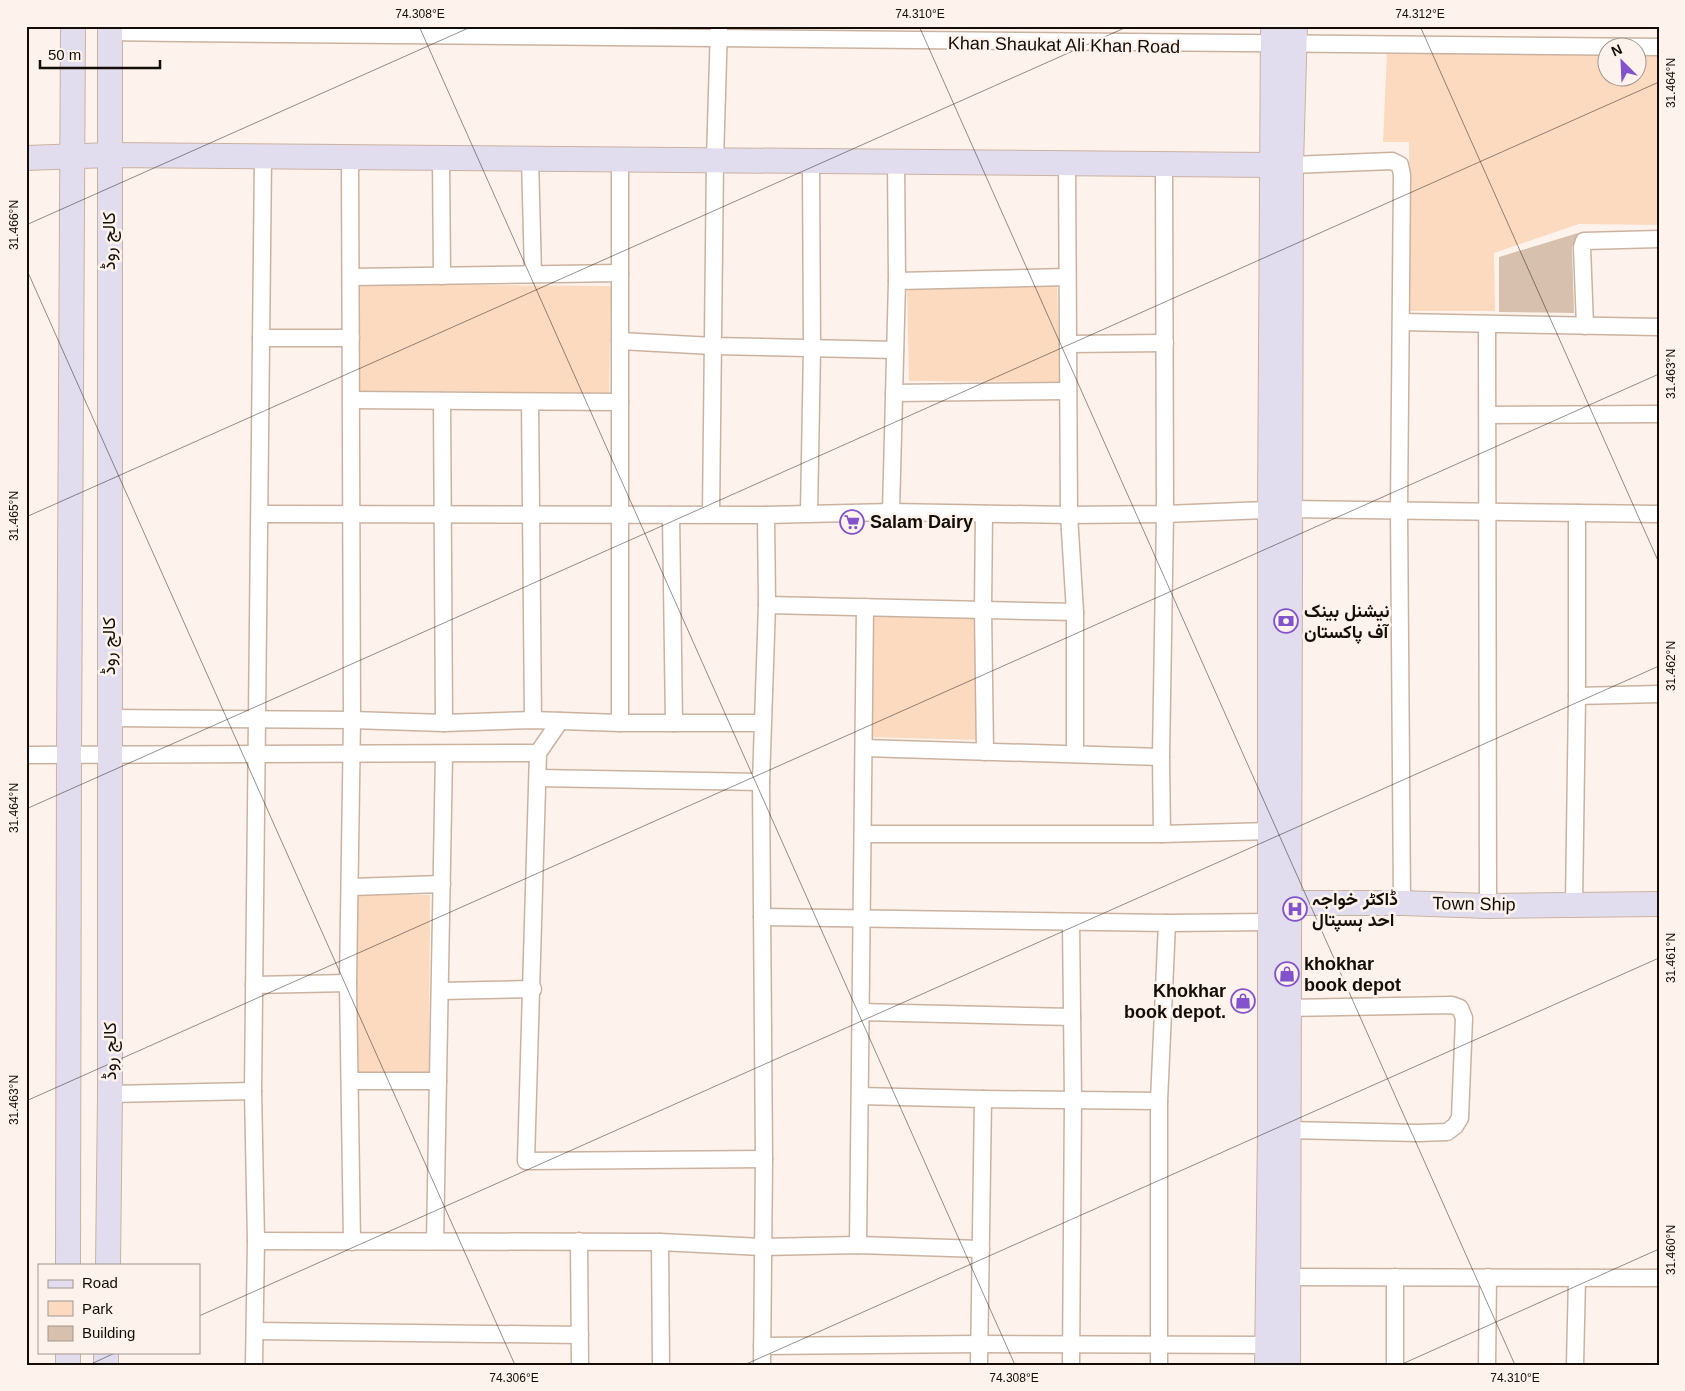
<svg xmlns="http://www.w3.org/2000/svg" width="1685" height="1391" font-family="Arial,Vazirmatn,sans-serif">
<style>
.green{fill:#fcdac0}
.building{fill:#d7c0ae}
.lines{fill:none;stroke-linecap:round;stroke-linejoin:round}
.street-casing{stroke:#cab2a1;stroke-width:19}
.secondary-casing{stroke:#cab2a1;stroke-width:26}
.street{stroke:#fff;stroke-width:16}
.secondary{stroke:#e2dcef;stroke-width:24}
.ticks{fill:none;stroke:#140d07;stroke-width:1;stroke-opacity:0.45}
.labels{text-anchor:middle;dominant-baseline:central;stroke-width:5;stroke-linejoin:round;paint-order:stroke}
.street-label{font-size:18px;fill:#140d07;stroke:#fdf3ec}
.poi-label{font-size:18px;font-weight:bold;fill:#140d07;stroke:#fdf3ec;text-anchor:start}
.neatline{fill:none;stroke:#140d07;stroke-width:2}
.ticks-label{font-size:12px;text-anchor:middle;fill:#140d07}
</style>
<rect width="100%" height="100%" fill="#fdf3ec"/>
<g class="green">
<polygon points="1387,51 1607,51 1608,78 1638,78 1638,51 1659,51 1659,225 1579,224 1494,253 1495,311 1410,311 1409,142 1383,142"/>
<polygon points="359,284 611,286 609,393 358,391"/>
<polygon points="1057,285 1060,382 909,381 907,289"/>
<polygon points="869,611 978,612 978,740 866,737"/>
<polygon points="354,895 430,895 429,1072 353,1072"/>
</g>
<polygon class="building" points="1578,233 1572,247 1574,313 1499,312 1499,257"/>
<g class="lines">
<g class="street-casing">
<g id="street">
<path d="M110,32C626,40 1142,46 1659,47"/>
<polyline points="350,157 352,720 348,983 352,1242"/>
<polyline points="441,158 442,276"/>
<polyline points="530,158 533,274"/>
<polyline points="620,159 620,723"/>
<polyline points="1291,165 1392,161 1400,165 1402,175 1399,510 1402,903"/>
<polyline points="351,277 620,273"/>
<polyline points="897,281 1067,277"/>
<polyline points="1401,322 1659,327"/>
<polyline points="1487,324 1488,906"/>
<polyline points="1585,326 1582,247 1584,241 1659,239"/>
<polyline points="261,338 351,338"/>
<polyline points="620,341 713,346 895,350"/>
<polyline points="1068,344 1165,343"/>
<polyline points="894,393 1068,391"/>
<polyline points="351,400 620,402"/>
<polyline points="442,401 444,723"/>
<polyline points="530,402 533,720"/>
<polyline points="1488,415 1659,414"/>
<polyline points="891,512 897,281 896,162"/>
<polyline points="809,513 812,349 811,161"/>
<polyline points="260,514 766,515"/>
<polyline points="711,514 715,160 719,26"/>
<polyline points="984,514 983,609 985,752"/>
<polyline points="671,515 674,723"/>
<polyline points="767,605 1075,612 1069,515 1067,164"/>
<polyline points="1577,696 1659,694"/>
<polyline points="109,718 352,720 444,723 533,720 620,723 762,723"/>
<polyline points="560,721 538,753 526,1161 764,1159"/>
<polyline points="864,748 1161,757 1165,514 1164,165"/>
<polyline points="1075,754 1075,612"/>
<polyline points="26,755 538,753"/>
<polyline points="1161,757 1162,834"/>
<polyline points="538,778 761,782"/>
<polyline points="863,834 1162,834 1271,831"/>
<polyline points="350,887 442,884"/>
<polyline points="1574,904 1577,696 1577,513"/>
<polyline points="762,917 1167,923 1270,922"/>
<polyline points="254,985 348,983"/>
<polyline points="440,991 533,989"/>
<polyline points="1288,1008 1452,1005 1460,1008 1464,1018 1460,1118 1455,1126 1447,1132 1418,1133 1289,1130"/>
<polyline points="861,1012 1072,1017"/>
<polyline points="350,1081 438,1081"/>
<polyline points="110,1094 253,1091"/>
<polyline points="860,1096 983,1099"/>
<polyline points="256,1241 660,1242 762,1247 858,1245 981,1249"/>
<polyline points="435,1241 444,754"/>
<polyline points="579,1241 580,1365"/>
<polyline points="660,1242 661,1365"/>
<polyline points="858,1245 865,607"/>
<polyline points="1289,1277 1659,1278"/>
<polyline points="1395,1277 1395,1365"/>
<polyline points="255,1331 580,1335"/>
<polyline points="762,1346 979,1344 1276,1345"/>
<polyline points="254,1365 256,1241 253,1091 263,157"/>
<polyline points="762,1365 764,1159 761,782 767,605 766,515 891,512 1069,515 1165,514 1290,509 1659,514"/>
<polyline points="979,1365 983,1099 1159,1101 1167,923"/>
<polyline points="1071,1365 1073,1100 1071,922"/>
<polyline points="1159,1365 1159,1101"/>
<polyline points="1487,1365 1488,1277"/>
<polyline points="1575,1365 1577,1278"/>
</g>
</g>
<g class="secondary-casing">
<g id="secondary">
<polyline points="26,158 110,155 1271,165"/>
<polyline points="1289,903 1402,903 1488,906 1659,904"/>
<polyline points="68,1265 69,754 73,26"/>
<polyline points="108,1265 110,1094 110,26"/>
<polyline points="68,1365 68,1352"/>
<polyline points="106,1365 106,1352"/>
<polyline points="1267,1365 1270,1132 1270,510 1273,26"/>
<polyline points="1288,1365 1291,165 1295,26"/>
</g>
</g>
<use href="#street" class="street"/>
<use href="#secondary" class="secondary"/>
</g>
<path class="ticks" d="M419,26L1015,1365M919,26L1515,1365M1420,26L1659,563M26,225L473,26M26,268L515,1365M26,517L1129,26M26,809L1659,82M26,1101L1659,374M199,1316L1659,666M89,1365L117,1352M744,1365L1659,958M1400,1365L1659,1249"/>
<defs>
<g id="supermarket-ring" transform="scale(1.25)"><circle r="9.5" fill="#fdf3ec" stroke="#8253cc" stroke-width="1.5"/><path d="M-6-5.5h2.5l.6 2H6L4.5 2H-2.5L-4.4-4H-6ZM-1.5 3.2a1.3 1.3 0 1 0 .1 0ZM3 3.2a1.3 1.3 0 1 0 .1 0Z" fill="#8253cc"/></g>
<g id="bank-ring" transform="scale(1.25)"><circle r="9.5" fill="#fdf3ec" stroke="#8253cc" stroke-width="1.5"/><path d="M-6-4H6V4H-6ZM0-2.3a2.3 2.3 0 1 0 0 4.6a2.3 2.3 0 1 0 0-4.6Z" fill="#8253cc"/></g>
<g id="hospital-ring" transform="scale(1.25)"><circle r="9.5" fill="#fdf3ec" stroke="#8253cc" stroke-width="1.5"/><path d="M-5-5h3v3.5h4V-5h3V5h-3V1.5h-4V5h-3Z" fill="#8253cc"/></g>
<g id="shop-ring" transform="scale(1.25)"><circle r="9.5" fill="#fdf3ec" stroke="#8253cc" stroke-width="1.5"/><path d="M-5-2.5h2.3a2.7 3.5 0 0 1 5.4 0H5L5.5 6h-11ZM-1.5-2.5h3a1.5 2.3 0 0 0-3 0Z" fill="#8253cc"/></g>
</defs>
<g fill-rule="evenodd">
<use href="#supermarket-ring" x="852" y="522"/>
<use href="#bank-ring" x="1286" y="621"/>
<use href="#hospital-ring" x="1295" y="909"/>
<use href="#shop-ring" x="1287" y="974"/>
<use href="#shop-ring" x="1243" y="1001"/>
</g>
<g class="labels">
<g class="street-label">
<text transform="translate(1064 45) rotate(1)">Khan Shaukat Ali Khan Road</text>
<text transform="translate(109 241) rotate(-90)">کالج روڈ</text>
<text transform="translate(109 646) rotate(-90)">کالج روڈ</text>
<text transform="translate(1474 904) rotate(1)">Town Ship</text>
<text transform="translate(110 1051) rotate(-90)">کالج روڈ</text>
</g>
<g class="poi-label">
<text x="870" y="522">Salam Dairy</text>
<text x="1304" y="611">نیشنل بینک<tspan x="1304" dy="21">آف پاکستان</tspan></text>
<text x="1312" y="899">ڈاکٹر خواجہ<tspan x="1312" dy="21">احد ہسپتال</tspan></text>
<text x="1304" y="964">khokhar<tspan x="1304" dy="21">book depot</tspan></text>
<text x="1226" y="991" text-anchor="end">Khokhar<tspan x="1226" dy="21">book depot.</tspan></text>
</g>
</g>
<rect width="1685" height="1391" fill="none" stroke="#fdf3ec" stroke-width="55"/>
<rect x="38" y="1264" width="162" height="90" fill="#fdf3ec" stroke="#a09790"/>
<rect x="48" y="1280" width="25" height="8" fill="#e2dcef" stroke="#a09790"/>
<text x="82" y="1288" font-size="15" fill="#140d07">Road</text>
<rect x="48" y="1301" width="25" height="15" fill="#fcdac0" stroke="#a09790"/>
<text x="82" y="1314" font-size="15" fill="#140d07">Park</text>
<rect x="48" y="1326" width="25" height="15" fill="#d7c0ae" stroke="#a09790"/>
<text x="82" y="1338" font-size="15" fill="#140d07">Building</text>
<g transform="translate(1622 62) rotate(336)"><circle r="24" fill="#fdf3ec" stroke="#a09790"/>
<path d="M0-4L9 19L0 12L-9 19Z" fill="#8253cc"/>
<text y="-8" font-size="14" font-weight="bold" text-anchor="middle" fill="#140d07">N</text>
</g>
<path d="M40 60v8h120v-8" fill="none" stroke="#140d07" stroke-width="2.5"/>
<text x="48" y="60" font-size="15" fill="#140d07" stroke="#fdf3ec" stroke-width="4" paint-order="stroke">50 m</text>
<rect x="28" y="28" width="1630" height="1336" class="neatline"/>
<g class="ticks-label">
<text x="420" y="18">74.308°E</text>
<text x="920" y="18">74.310°E</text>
<text x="1420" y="18">74.312°E</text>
<text transform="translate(1671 83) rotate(-90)" y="4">31.464°N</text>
<text transform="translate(14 225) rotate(-90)" y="4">31.466°N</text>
<text transform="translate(1671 374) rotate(-90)" y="4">31.463°N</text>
<text transform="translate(14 516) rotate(-90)" y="4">31.465°N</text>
<text transform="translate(1671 666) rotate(-90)" y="4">31.462°N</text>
<text transform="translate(14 808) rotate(-90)" y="4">31.464°N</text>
<text transform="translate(1671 958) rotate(-90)" y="4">31.461°N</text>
<text transform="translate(14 1100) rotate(-90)" y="4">31.463°N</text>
<text transform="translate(1671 1250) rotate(-90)" y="4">31.460°N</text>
<text x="514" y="1382">74.306°E</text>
<text x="1014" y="1382">74.308°E</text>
<text x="1515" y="1382">74.310°E</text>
</g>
</svg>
